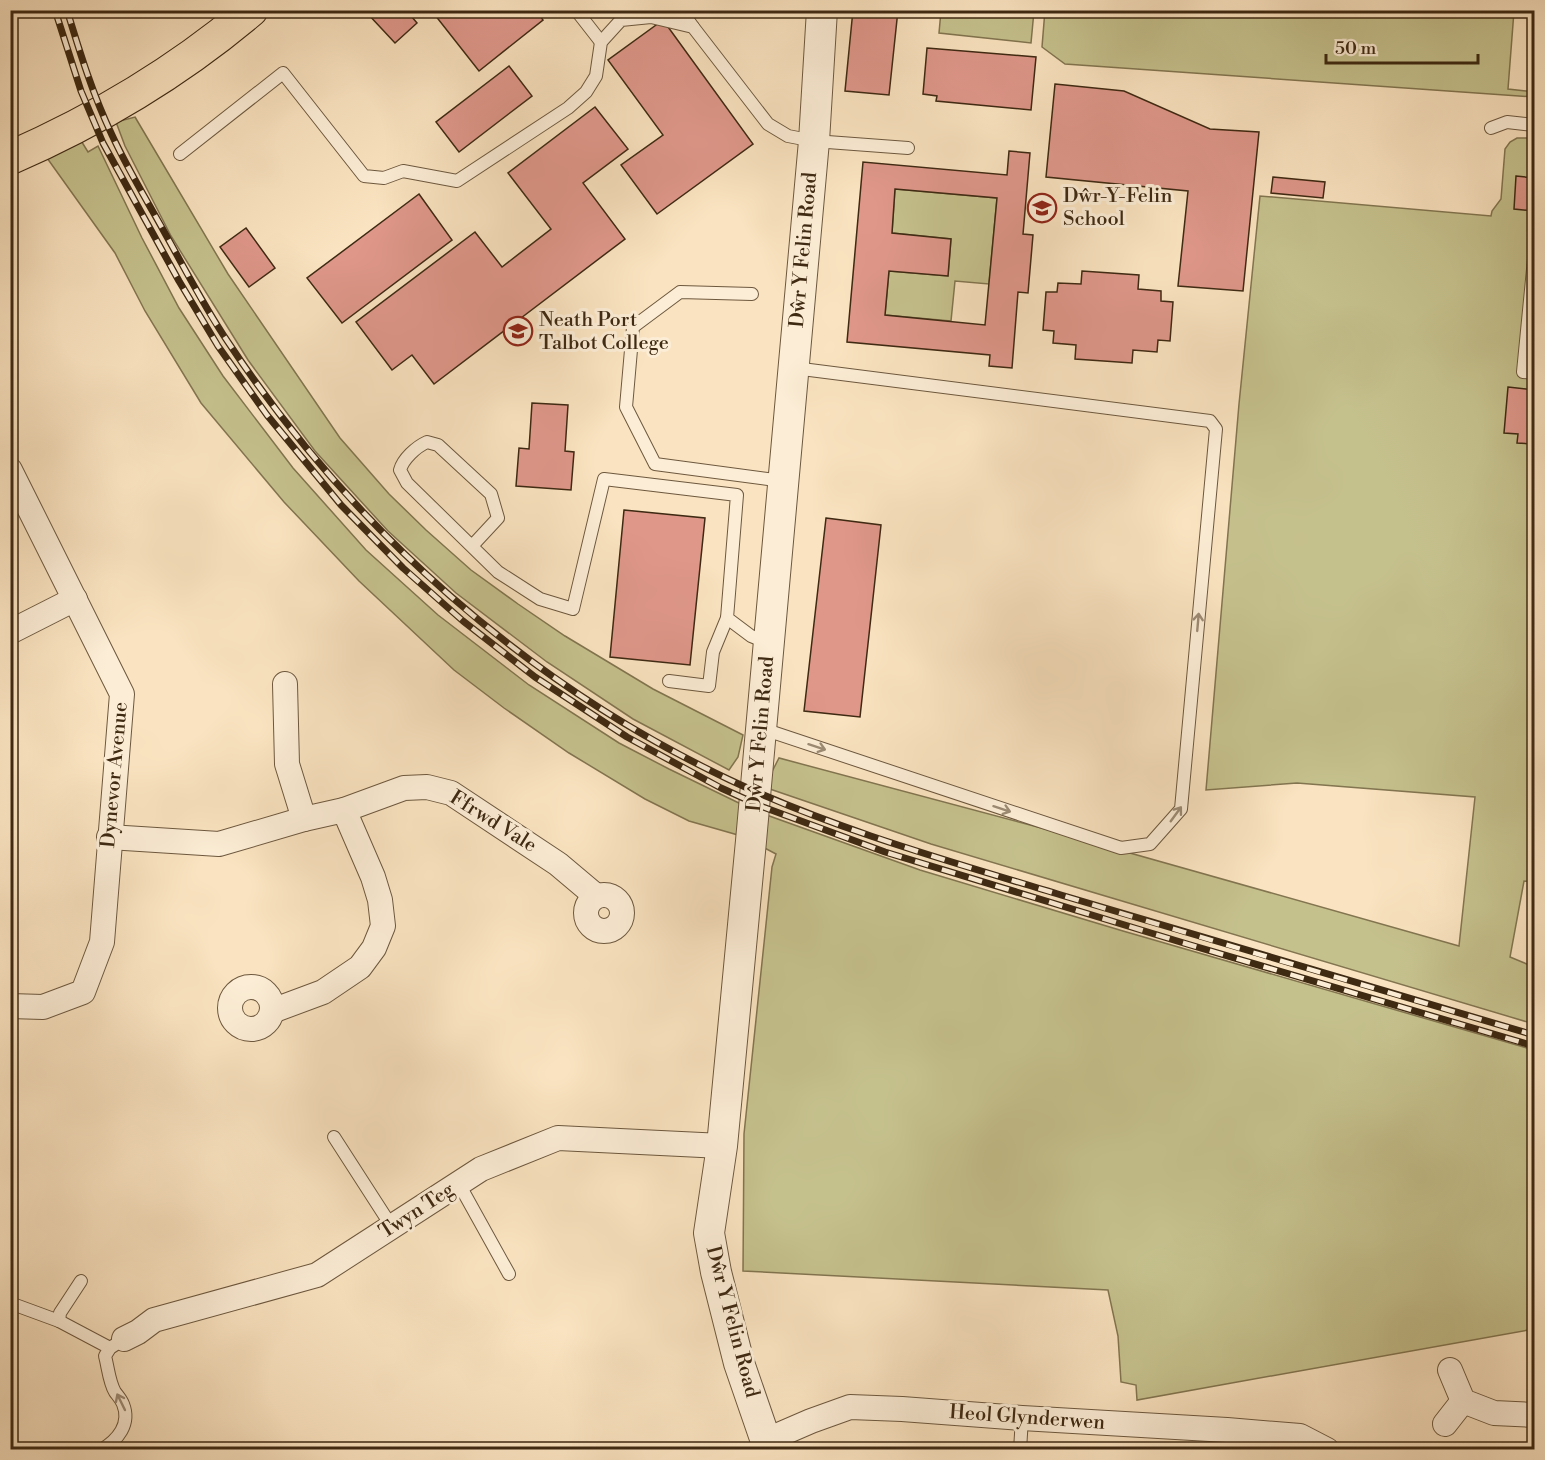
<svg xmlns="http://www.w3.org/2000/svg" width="1545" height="1460" font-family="'Libre Bodoni',serif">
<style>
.green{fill:#c5c18d;stroke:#827550;stroke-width:1.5}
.building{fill:#df978a;stroke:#3e2912;stroke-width:1.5;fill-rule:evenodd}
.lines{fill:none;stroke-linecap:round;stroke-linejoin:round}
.service-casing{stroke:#6d583e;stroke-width:14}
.minor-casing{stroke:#6d583e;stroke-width:26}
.tertiary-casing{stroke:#6d583e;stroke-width:32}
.primary-casing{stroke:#3e2912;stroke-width:35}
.service{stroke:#fcedd6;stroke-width:12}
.minor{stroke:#fcedd6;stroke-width:24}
.tertiary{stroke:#fcedd6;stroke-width:30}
.primary{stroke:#fae3c0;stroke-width:33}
.rail-casing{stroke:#3e2912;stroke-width:7}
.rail{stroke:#fcedd6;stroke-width:4.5;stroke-dasharray:14;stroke-linecap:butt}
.oneway{stroke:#9d8b74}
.labels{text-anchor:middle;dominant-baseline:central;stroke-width:6;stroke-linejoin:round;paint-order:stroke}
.poi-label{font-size:20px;fill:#3e2912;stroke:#fcedd6;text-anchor:start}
.street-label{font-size:20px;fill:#3e2912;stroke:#fcedd6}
</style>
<rect width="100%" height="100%" fill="#fae3c0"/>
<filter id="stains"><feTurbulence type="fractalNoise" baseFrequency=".00333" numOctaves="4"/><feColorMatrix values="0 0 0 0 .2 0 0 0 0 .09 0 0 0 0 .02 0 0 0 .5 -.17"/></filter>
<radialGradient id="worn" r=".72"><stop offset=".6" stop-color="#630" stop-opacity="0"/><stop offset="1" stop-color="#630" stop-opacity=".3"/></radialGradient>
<g class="green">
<polygon points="1045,10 1514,11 1508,89 1534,92 1534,97 1065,64 1042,47"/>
<polygon points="941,11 1034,11 1031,43 939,33"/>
<polygon points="135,117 228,274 340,438 389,494 426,530 471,570 518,604 565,636 653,689 743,735 738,757 729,770 633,719 547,662 456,593 388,531 315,451 248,360 171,236 125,146 116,122"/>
<polygon points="1517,138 1534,138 1534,882 1524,881 1510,957 1534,967 1534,1024 931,844 764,787 779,758 1045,829 1459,946 1475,797 1297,783 1206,790 1239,404 1260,196 1491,216 1492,211 1501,199 1505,149 1510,142"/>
<polygon points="80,139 88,152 98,146 142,238 179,308 223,376 293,468 366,550 438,615 529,685 619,743 669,769 743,805 738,835 689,821 645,799 569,753 504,708 454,670 359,581 284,502 201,403 145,311 115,253 47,158"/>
<polygon points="895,189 997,198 989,284 955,281 951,321 885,315 889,271 948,276 951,239 892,233"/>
<polygon points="761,813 920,870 1123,931 1534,1050 1534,1329 1137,1400 1136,1385 1121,1382 1118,1336 1108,1290 743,1271 744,1134 772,867 776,854 755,843"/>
</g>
<g class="building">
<polygon points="370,10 406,10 417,23 395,43 367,13"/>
<polygon points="431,10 536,10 543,20 479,71"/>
<polygon points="853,10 898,10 889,95 845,91"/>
<polygon points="663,20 753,144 657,214 621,165 663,135 608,60"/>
<polygon points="927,48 1036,57 1031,110 936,101 937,96 923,94"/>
<polygon points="509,66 532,96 459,152 436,122"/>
<polygon points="1055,84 1124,91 1210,129 1259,132 1243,291 1178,286 1188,191 1046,177"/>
<polygon points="595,107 628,149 583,183 625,239 434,384 412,355 392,370 356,322 475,232 502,267 551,229 508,173"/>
<path d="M1009,151L1030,153L1023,234L1033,235L1028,293L1018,292L1012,368L989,366L990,355L847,342L863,162L1007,175ZM895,189L997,198L985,325L885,315L889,271L948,276L951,239L892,233Z"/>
<polygon points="1516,176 1534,178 1534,211 1514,209"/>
<polygon points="1273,177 1325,182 1323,198 1271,193"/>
<polygon points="419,194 452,240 342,323 307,278"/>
<polygon points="246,228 275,268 249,287 220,247"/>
<polygon points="1082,271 1139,275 1138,289 1161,291 1161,301 1173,302 1170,341 1158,340 1157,352 1133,350 1132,363 1075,359 1076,345 1053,343 1054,331 1043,330 1046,292 1057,292 1058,283 1081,284"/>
<polygon points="1508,387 1534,390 1534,444 1517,443 1518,434 1504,433"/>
<polygon points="532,403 568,405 565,451 574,452 571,490 516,486 519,448 529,449"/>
<polygon points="624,510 705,518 690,665 610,657"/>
<polygon points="826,518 881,525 860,717 804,711"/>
</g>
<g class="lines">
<g class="service-casing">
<g id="service">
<polyline points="576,10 601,42"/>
<polyline points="681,10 693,27"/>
<polyline points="1491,128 1507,122 1534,125"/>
<polyline points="180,154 283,73 364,176 384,178 403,171 457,181 568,108 586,92 596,76 601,42 621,20 651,17 693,27 768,124 788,136 814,141 908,148"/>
<polyline points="1534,259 1523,372 1534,373"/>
<polyline points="752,294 680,292 633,327 626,407 655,464 783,481"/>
<path d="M472,546L498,518L491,494L438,445L427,442C416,447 403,459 400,470L407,483L498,572L540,599L573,609L604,479L737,495L727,618L751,636L768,643"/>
<polyline points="669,681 709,686 713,652 727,618"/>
<polyline points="763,729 1121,848 1150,844 1181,809 1216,429 1210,421 794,368"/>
<polyline points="334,1137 392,1227"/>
<polyline points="459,1184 509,1274"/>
<polyline points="10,1303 59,1321 110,1348"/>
<polyline points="59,1321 60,1313 81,1281"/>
<polyline points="10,1444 19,1450"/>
<path d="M101,1450C118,1440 131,1424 123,1404C121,1399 118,1396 115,1392C109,1382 108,1367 105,1356L110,1348L124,1339"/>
<polyline points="1020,1450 1022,1418"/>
</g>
</g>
<g class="minor-casing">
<g id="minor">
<polyline points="10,470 122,694 102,942 83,992 43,1007 10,1006"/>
<polyline points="10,632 75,599"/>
<polyline points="285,684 287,764 304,819"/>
<polyline points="109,837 219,844 304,819 344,810 404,788 427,787 451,793 558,864 596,896"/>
<circle cx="604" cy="913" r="18"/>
<circle cx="251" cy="1008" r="21"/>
<polyline points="272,1011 323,992 360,967 374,948 383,926 380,900 373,877 344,810"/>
<polyline points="124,1339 138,1332 154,1320 317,1275 481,1169 558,1138 722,1146"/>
<polyline points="1450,1370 1463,1401 1494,1413 1534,1415"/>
<polyline points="1445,1424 1463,1401"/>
<polyline points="767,1442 774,1437 811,1421 850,1407 902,1409 1022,1418 1227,1430 1300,1436 1327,1450"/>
</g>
</g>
<g class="tertiary-casing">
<polyline id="tertiary" points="769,1450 739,1363 716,1272 709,1233 722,1146 751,841 814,141 822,10"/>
</g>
<g class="primary-casing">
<path id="primary" d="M10,158C97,120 179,71 251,10"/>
</g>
<use href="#service" class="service"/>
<use href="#minor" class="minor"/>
<use href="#tertiary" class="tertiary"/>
<use href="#primary" class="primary"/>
<g class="rail-casing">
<g id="rail">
<polyline points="55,10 81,91 103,143 179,281 218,346 267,415 341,505 403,568 463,621 535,677 627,737 721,788 763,807 885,852 1187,944 1534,1046"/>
<path d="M67,10C80,53 93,95 112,135C128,170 148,202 166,235C186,271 205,308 228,342C352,529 527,684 730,780C836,830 949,861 1061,895C1219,943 1377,989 1534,1035"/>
</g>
</g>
<use href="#rail" class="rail"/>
</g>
<defs><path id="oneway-shaft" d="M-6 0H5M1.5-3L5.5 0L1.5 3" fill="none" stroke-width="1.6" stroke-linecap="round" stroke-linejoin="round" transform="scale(1.5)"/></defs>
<g class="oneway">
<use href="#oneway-shaft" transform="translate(1198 622) rotate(-85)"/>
<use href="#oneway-shaft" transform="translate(817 747) rotate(18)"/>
<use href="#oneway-shaft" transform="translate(1002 809) rotate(18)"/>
<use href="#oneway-shaft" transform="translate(1176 814) rotate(-54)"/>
<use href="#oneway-shaft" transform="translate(121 1402) rotate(-116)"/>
</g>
<defs>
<g id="school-ring" transform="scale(1.5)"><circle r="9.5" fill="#fcedd6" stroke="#8f2418" stroke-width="1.5"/><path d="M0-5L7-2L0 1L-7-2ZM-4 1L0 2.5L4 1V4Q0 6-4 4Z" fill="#8f2418"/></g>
<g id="university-ring" transform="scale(1.5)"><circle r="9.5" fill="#fcedd6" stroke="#8f2418" stroke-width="1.5"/><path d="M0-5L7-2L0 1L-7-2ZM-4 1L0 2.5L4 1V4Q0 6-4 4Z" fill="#8f2418"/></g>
</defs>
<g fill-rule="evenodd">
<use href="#school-ring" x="1042" y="208"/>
<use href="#university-ring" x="518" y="331"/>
</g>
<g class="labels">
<g class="poi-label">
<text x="1063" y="196">Dŵr-Y-Felin<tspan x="1063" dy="23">School</tspan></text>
<text x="539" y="320">Neath Port<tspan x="539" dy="23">Talbot College</tspan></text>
</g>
<g class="street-label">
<text transform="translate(804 250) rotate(-85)">Dŵr Y Felin Road</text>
<text transform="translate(761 734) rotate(-85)">Dŵr Y Felin Road</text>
<text transform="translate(115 775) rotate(-85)">Dynevor Avenue</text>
<text transform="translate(493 822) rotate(32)">Ffrwd Vale</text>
<text transform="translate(417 1211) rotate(-33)">Twyn Teg</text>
<text transform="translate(732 1322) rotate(75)">Dŵr Y Felin Road</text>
<text transform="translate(1027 1418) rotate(4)">Heol Glynderwen</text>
</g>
</g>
<rect width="1545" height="1460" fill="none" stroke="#fae3c0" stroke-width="36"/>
<rect x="12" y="12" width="1521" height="1436" fill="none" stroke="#3e2912" stroke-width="3"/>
<rect x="18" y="18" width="1509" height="1424" fill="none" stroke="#3e2912" stroke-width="1.5"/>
<path d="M1326 54v9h152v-9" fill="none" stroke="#3e2912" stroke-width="3"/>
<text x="1335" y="54" font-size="18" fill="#3e2912" stroke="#fcedd6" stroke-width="4.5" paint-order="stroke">50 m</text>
<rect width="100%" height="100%" filter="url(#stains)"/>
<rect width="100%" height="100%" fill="url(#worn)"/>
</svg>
